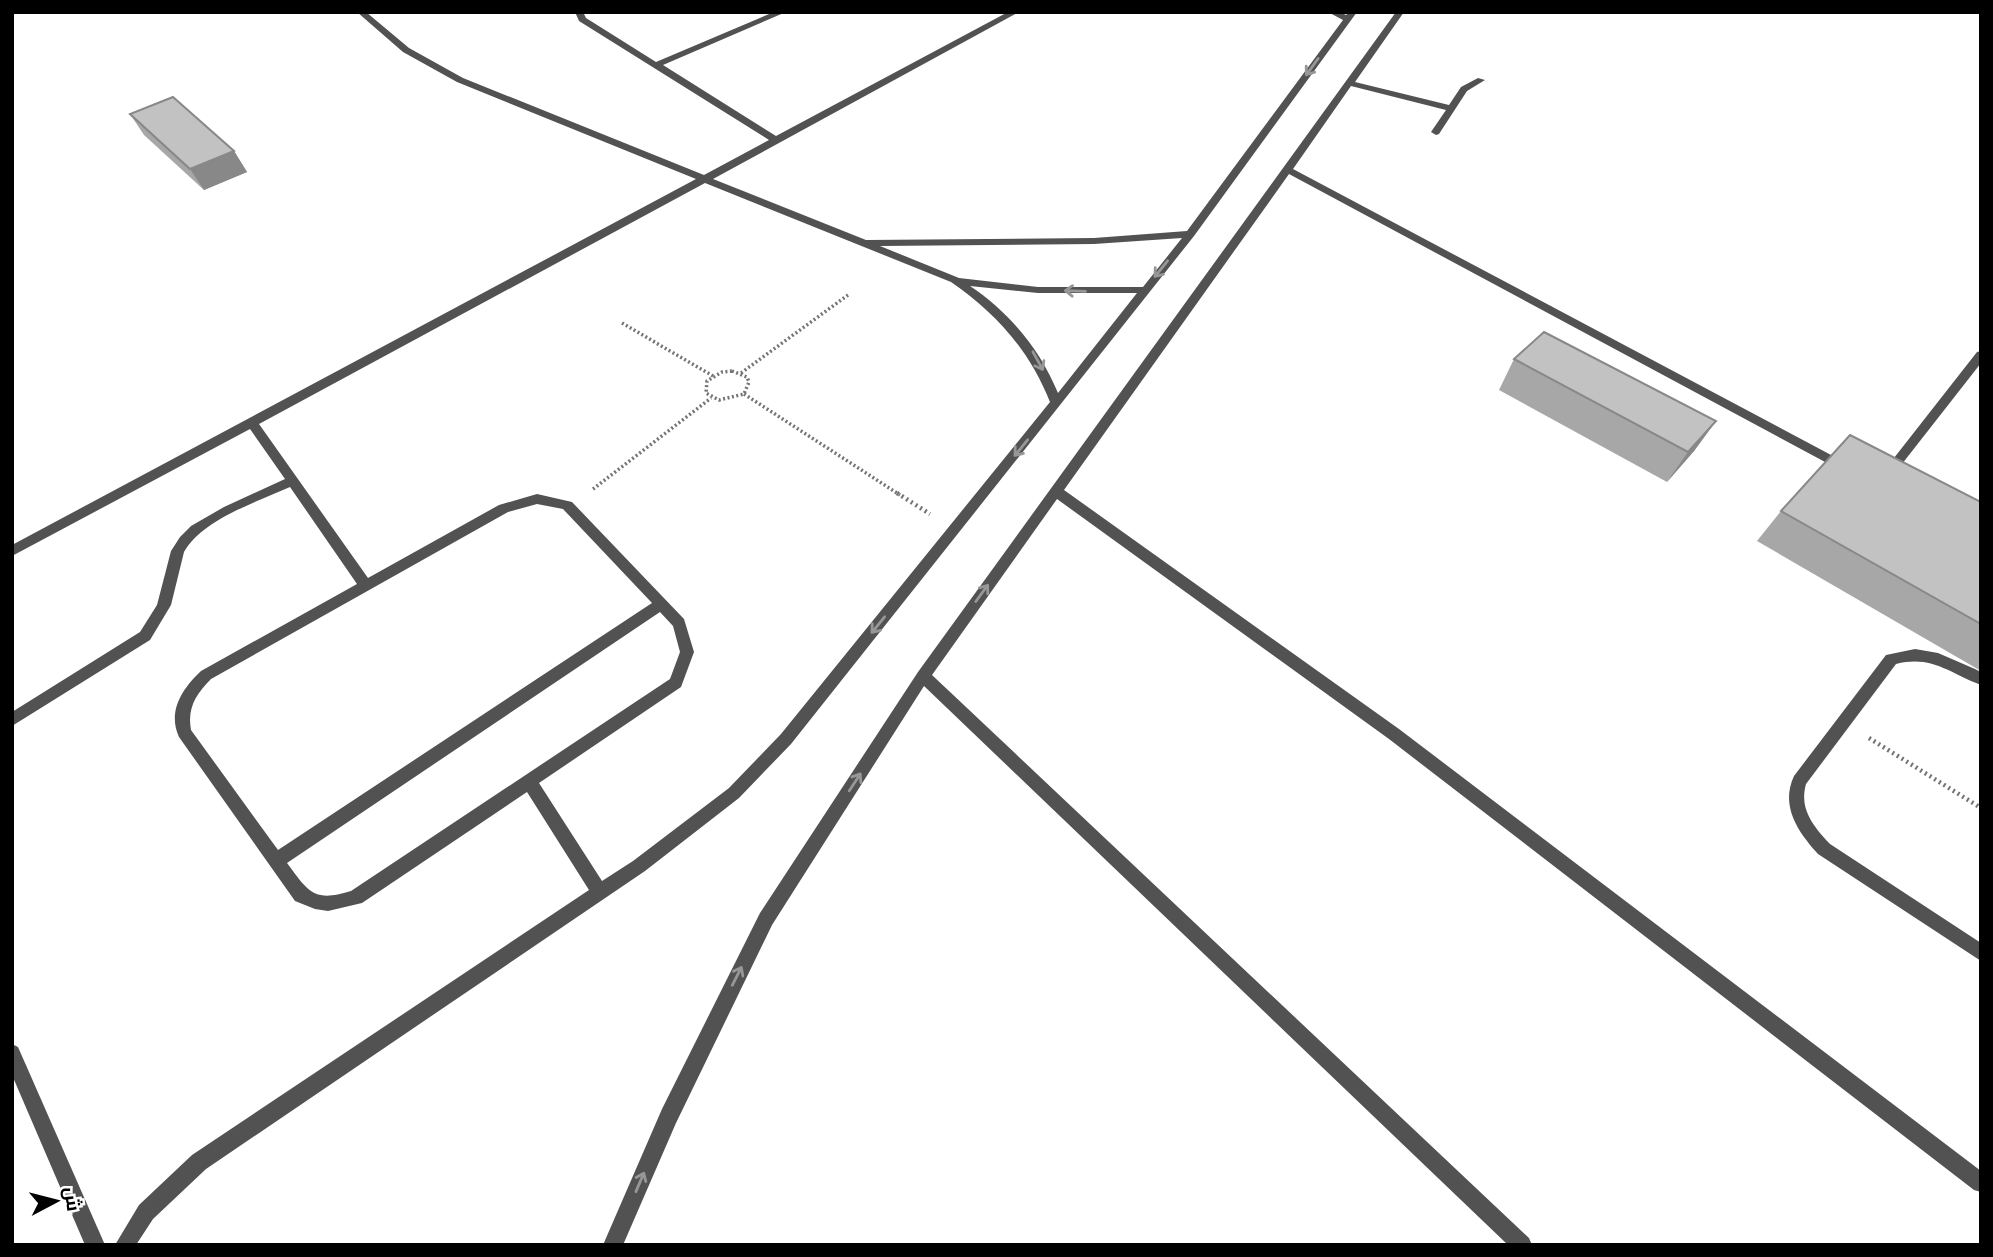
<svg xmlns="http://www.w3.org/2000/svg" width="1993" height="1257" font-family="'Public Sans',Cairo,sans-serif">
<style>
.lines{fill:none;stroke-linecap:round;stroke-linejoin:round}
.path-far1{stroke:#747474;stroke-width:3.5;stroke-dasharray:2 2.5;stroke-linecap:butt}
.path{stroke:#747474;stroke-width:4.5;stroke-dasharray:2 3.5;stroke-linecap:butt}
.service{fill:#525252;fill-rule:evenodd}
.wall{fill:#a7a7a7}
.shaded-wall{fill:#888}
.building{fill:#c2c2c2;stroke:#888;stroke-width:2}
.oneway{stroke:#979797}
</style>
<rect width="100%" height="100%" fill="#fff"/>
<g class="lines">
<g class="path-far1">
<polyline points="622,323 713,376"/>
<polygon points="732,371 747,377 749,382 744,394 719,400 706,393 707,381 722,372"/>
<polyline points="741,373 848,295"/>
<polyline points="744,394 900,495"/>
<polyline points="593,489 711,398"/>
</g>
<g class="path">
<polyline points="897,493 930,514"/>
<polyline points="1869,738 1981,808"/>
</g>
<g class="service">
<path d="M357,12H366L409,48L463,78L704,175L769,140L579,21L575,12H583L586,18L656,62L774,12H786L663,65L776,136L1008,12H1019L713,179L866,240L1094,238L1187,231L1343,20L1328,12H1340L1346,15L1349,12H1357L1194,236L791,744L739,798L645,871L206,1169L153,1219L136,1245H115L139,1205L192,1155L589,890L527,792L362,903L328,911L315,909L295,901L179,737C167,711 183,688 201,671L357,584L290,487C257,502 203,519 184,552L171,605L150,640L12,726V712L140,632L157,605L171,551L180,537L191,526L224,507L285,479L250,429L12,556V545L696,179L457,82L403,52ZM705,183L951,282C997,314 1029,350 1050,402L781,734L729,788L633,861L602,881L539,783L681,687L694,652L684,619L572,502L537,494L499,505L368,578L259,424ZM1182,238L1143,287H1038L959,278L880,246L1094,244ZM970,286L1038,293H1137L1058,393C1040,349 1009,312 970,286ZM537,504L563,509L652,603L278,850L191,730C187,708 196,694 211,679L508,512ZM660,612L673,626L680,652L670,679L351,891C313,903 308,891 287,863Z"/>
<polygon points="1396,12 1404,12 1355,82 1449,105 1461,87 1478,78 1485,80 1467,91 1439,134 1436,135 1431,132 1446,110 1351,86 1293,169 1848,464 1850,467 1848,470 1840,470 1289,174 1064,490 1399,729 1981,1171 1981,1192 1974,1190 1389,739 1057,499 932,675 1529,1238 1532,1245 1508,1245 924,686 772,925 676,1123 623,1245 603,1245 662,1109 760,913 918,672"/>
<polygon points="1981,351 1981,363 1891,478 1883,478 1881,475 1883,472 1977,352"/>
<path d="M1915,649L1938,653L1975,669L1981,672V685C1949,673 1932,655 1896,664L1806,784C1799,809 1813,826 1830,844L1981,943V961L1818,854C1798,832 1780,806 1794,776L1886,655Z"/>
<polygon points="12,1044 18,1047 105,1245 85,1245 12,1075"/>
</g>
</g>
<g class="wall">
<polygon points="130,114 234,151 247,172 204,190 144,135"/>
<polygon points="1514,359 1716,421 1694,451 1667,482 1499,390"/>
<polygon points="1981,502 1981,671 1757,541 1781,511"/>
</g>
<g class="shaded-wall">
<polygon points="234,151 247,172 204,190 190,169"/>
<polygon points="1716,421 1694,451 1667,482 1688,452"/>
</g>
<g class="building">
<polygon points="173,97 234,151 190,169 130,114"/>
<polygon points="1544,332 1716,421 1688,452 1514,359"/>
<polygon points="1850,435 1981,502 1981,624 1781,511"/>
</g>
<defs><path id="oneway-shaft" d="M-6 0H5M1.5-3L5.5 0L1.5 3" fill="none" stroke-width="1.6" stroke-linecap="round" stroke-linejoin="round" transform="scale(1.75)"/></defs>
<g class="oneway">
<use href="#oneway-shaft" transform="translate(1312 67) rotate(126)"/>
<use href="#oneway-shaft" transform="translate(1161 269) rotate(129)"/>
<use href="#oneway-shaft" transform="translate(1075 291) rotate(-178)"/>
<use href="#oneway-shaft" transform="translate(1038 361) rotate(61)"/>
<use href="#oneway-shaft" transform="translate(1021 448) rotate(129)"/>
<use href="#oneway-shaft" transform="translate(982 593) rotate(-54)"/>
<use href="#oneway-shaft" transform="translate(878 625) rotate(129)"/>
<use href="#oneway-shaft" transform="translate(855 782) rotate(-57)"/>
<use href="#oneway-shaft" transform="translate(737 976) rotate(-63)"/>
<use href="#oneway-shaft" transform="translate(640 1182) rotate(-67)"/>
</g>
<rect width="1993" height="1257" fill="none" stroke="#000000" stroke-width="28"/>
<g transform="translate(56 1201) rotate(83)" stroke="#ffffff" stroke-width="5" paint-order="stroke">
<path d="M0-5L12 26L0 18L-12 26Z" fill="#000000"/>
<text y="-10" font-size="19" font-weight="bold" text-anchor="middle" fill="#000000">ش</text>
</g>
</svg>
